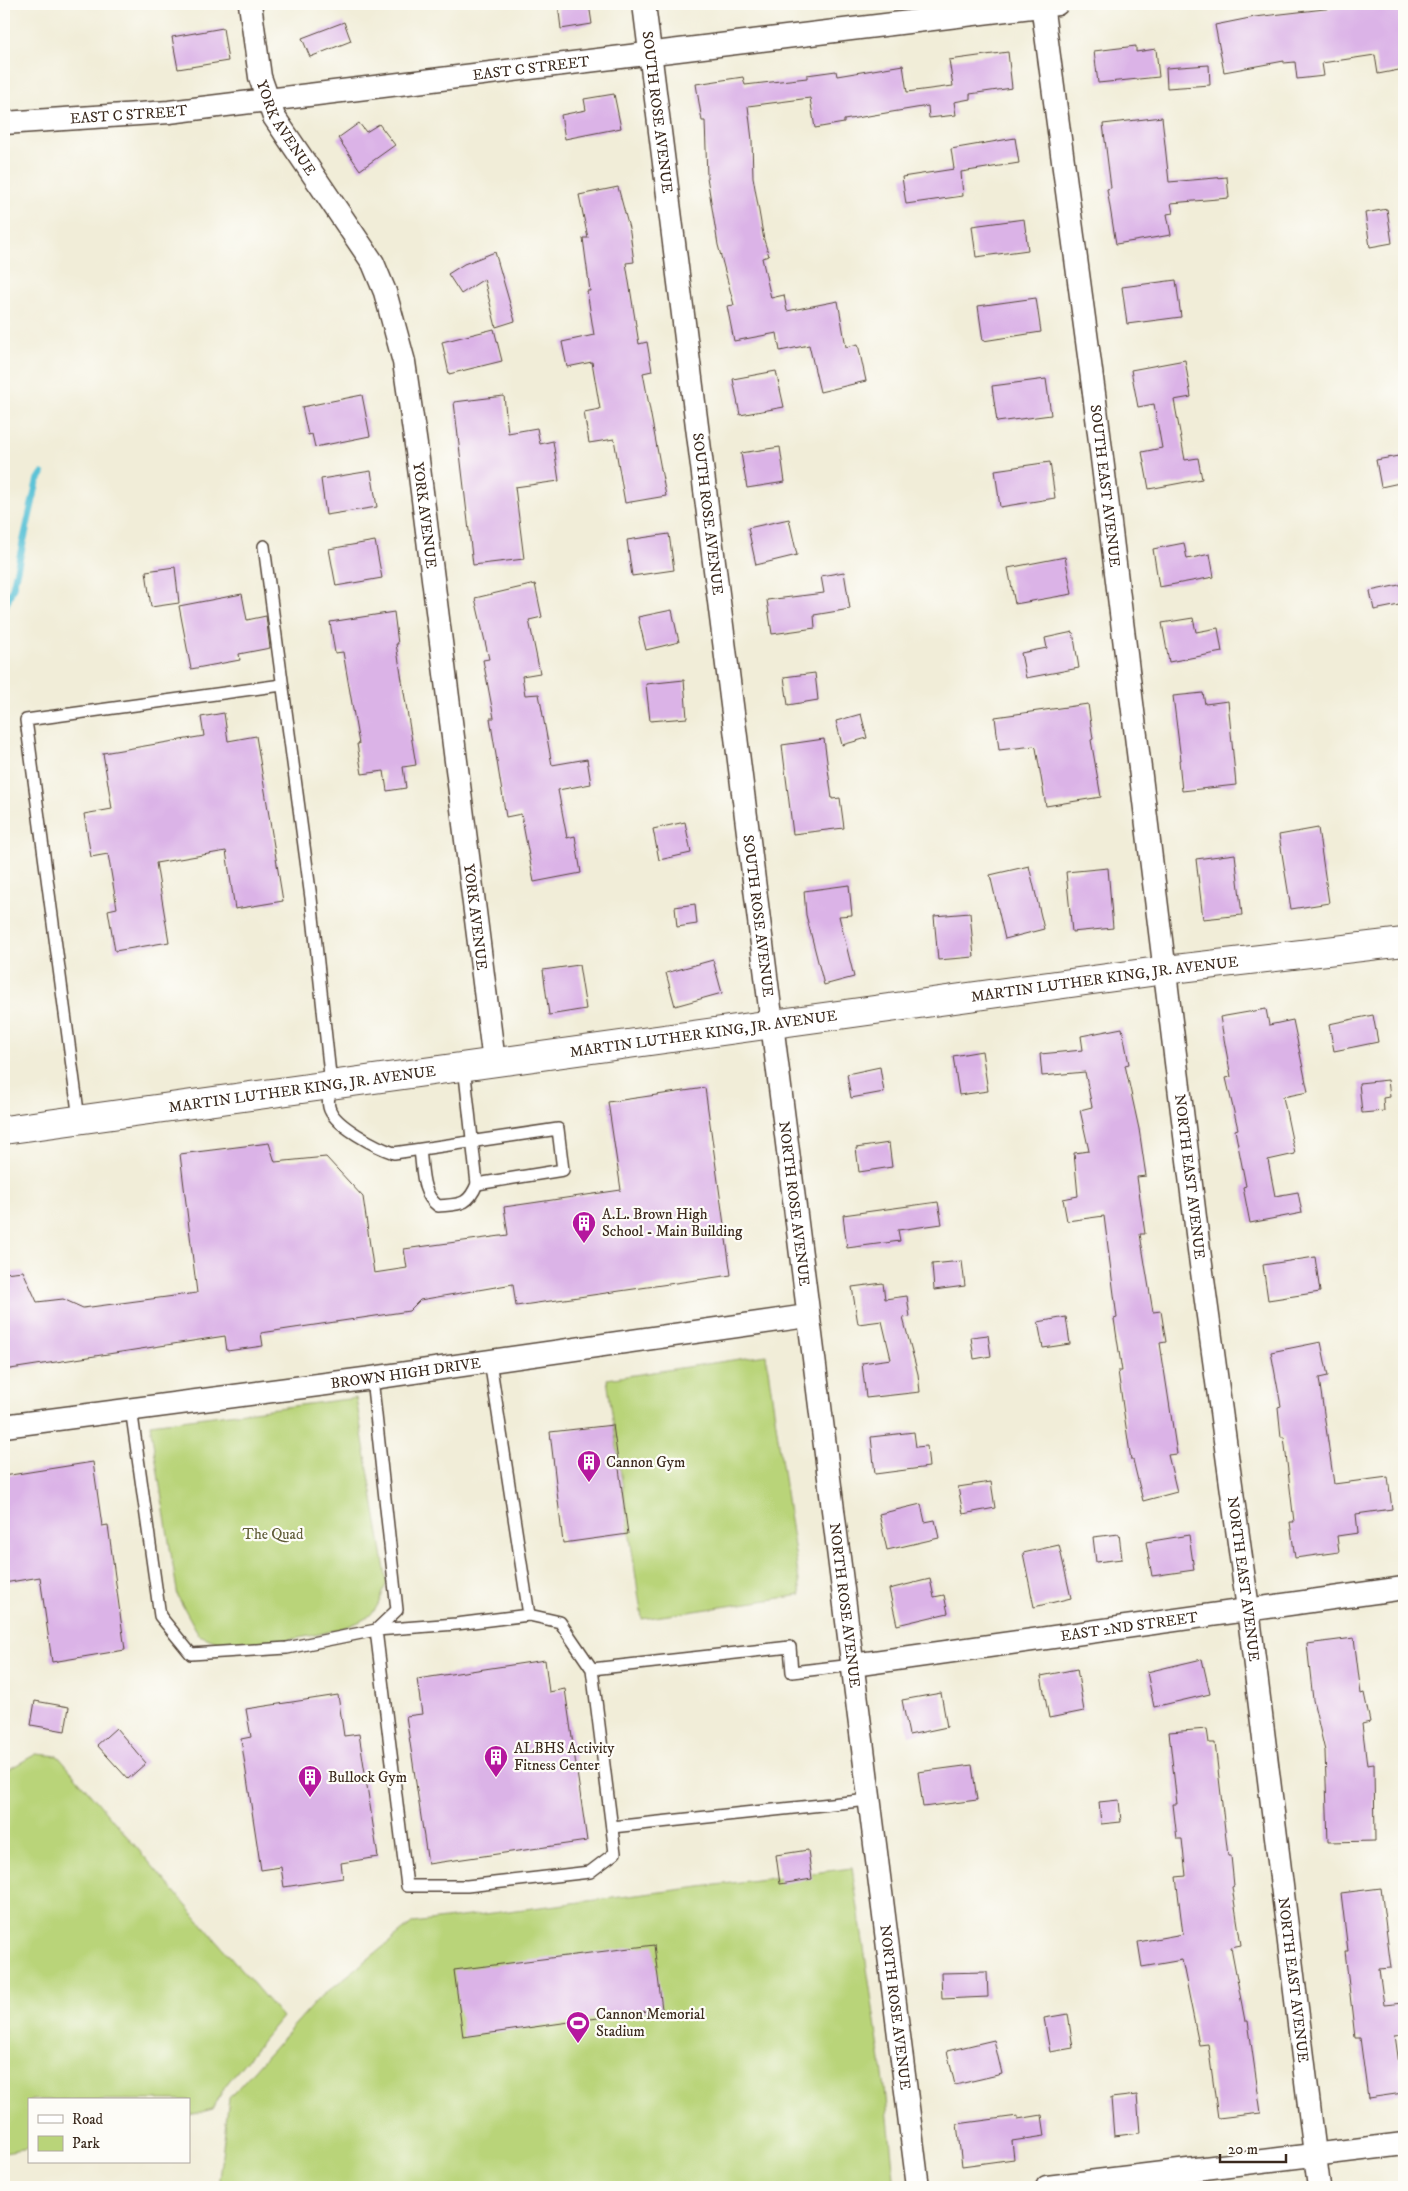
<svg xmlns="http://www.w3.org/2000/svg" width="1408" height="2191" font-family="'IM FELL DW Pica',serif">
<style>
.green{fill:#b9d479;stroke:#7a7f4c}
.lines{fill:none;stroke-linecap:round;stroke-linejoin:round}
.stream{stroke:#5bc3d7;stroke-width:7}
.building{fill:#dbb3e7}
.service-casing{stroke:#56473a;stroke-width:14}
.minor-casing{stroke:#56473a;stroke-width:25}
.secondary-casing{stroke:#56473a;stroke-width:30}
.service{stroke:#fff;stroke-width:11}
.minor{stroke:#fff;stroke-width:22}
.secondary{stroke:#fff;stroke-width:28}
.labels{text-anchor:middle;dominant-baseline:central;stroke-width:4.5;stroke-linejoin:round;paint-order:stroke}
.street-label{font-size:15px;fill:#3b2a1e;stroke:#fdfcf7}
.poi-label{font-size:15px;fill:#3b2a1e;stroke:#fdfcf7;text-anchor:start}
.park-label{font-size:15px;fill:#615d39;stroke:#fdfcf7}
</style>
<rect width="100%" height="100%" fill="#fdfcf7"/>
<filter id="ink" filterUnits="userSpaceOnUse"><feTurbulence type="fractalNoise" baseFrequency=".02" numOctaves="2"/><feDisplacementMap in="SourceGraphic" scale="10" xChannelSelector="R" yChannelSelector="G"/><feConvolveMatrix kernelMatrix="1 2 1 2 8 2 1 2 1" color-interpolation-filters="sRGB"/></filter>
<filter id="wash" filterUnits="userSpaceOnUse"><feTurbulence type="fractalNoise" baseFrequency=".0096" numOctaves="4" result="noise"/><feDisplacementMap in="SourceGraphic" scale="20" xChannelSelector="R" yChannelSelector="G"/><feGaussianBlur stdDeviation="1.12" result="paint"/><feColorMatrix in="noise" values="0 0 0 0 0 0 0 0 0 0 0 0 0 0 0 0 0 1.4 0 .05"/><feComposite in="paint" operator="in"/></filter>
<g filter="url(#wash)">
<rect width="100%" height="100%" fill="#f1edd8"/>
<g class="green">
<polygon points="766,1355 801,1595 642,1619 607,1379"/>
<path d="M356,1398L387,1582C382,1594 379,1608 369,1616C346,1634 257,1646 228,1645C219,1644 208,1638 199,1635L178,1597L150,1424Z"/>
<polygon points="36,1754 58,1756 282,2017 225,2086 213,2109 189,2115 189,2100 29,2100 29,2148 4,2152 4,1772"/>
<polygon points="852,1868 885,2088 895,2187 218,2187 229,2098 317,2000 413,1923"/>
</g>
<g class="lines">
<polyline class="stream" points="4,609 13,587 37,482 42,474"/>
</g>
<g id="blocks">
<g class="building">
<polygon points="558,4 589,4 592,24 561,29"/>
<polygon points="1368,4 1404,4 1404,69 1378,74 1375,55 1322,63 1324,76 1297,79 1295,62 1284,63 1284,61 1224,72 1215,25 1255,17"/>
<polygon points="344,22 351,41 310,57 302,38"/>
<polygon points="223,28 228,61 178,69 172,37"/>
<polygon points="1136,46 1136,52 1156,49 1159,77 1098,83 1094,51"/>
<polygon points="1008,52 1012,88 970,94 970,99 954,102 956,115 929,118 928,106 844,120 844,123 815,128 810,98 748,106 752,140 753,177 764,240 769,256 762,258 771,298 784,295 787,311 838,301 846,347 858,344 866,381 820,392 809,345 780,351 777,333 734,341 727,306 734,305 718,245 707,177 705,121 702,121 696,84 743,77 745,85 807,78 807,75 836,71 837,76 903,65 907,92 953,86 949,60"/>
<polygon points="1209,65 1210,85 1167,88 1166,68"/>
<polygon points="614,94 621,128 565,139 561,115 586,110 584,99"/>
<polygon points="1162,117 1169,182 1227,177 1229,198 1171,203 1173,213 1167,214 1171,235 1116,244 1107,189 1111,188 1103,124"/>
<polygon points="359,123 366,132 379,124 395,145 360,170 338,138"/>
<polygon points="1015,138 1019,163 961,172 963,196 906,204 902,177 954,169 951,149"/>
<polygon points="618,187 630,232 634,262 626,263 639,344 647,342 652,371 643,373 666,496 625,503 614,439 589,443 584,412 600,409 592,362 567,367 562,342 594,335 587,291 590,291 583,238 588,238 579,195"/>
<polygon points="1387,209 1392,243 1370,247 1365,213"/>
<polygon points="1024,219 1028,250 976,257 972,226"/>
<polygon points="495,252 515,321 496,327 484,279 461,294 448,274 464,264"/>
<polygon points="1176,280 1181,317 1127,324 1122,287"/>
<polygon points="1036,298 1041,332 983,341 978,306"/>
<polygon points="494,329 502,361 449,374 442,342"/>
<polygon points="1185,360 1191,397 1174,400 1185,460 1198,458 1202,479 1149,489 1142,452 1162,448 1154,404 1138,407 1131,370"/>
<polygon points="776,371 784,407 740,415 733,379"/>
<polygon points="1046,379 1051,415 997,422 992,386"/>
<polygon points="362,395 370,436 315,447 312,434 308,435 302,407"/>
<polygon points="504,396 508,433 537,428 540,444 553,441 559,481 515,487 524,559 473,565 454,402"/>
<polygon points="780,447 785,482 747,488 741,453"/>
<polygon points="1404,455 1404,482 1381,487 1376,460"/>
<polygon points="1050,462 1055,498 1000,507 995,470"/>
<polygon points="371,471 377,507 326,515 321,479"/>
<polygon points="789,519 797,555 756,565 748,528"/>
<polygon points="669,534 674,570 632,576 627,540"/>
<polygon points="375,541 382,578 336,586 329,549"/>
<polygon points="1184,543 1187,559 1210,554 1214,577 1159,587 1153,549"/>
<polygon points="1065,557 1072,594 1015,604 1008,568"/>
<polygon points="175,567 179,603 151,607 146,571"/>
<polygon points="844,572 850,609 814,615 815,628 772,634 767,600 824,593 821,576"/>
<polygon points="535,584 542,617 529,620 540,673 522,676 525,695 539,694 552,765 587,759 591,784 558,790 567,838 575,836 581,873 534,882 521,814 506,817 490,718 494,718 483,660 489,659 475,598"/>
<polygon points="1404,584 1404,604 1374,610 1370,591"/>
<polygon points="242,594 247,620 266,616 270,648 239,654 240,660 191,669 179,606"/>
<polygon points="672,610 679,642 646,650 638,617"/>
<polygon points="394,612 398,644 396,644 416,765 403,767 406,788 387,791 384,771 362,774 357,744 359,744 343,652 335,653 330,622"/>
<polygon points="1193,618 1196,632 1218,628 1222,652 1169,662 1162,623"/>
<polygon points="1073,632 1079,668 1026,678 1021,653 1047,648 1045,638"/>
<polygon points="815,673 818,700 788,705 784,677"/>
<polygon points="684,680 687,718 650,721 646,684"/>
<polygon points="1203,693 1205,704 1228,701 1236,785 1182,791 1179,760 1181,760 1173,696"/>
<polygon points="1088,704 1093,739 1091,740 1101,797 1046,806 1036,748 1034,746 999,750 995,717"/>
<polygon points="224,713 228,741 256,736 283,901 235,909 226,851 156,863 169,942 115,951 108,910 117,908 108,854 91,857 84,814 112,809 103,753 204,736 201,717"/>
<polygon points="861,714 867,738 842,745 836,721"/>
<polygon points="824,739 832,799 840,798 844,828 793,834 782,745"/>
<polygon points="685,822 691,853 659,860 653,829"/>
<polygon points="1318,828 1329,903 1291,909 1279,835"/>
<polygon points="1235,854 1242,915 1203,919 1196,859"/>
<polygon points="1029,866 1044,929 1005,939 990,875"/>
<polygon points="1108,868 1113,928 1072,932 1066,872"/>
<polygon points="849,885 852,915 839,916 854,977 824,985 806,915 804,891"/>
<polygon points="695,904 697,924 677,927 675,907"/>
<polygon points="970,913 974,957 938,960 934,916"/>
<polygon points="713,960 722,993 675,1006 666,973"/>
<polygon points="579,965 586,1009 549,1015 543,970"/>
<polygon points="1266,1009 1269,1025 1293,1020 1308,1092 1283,1097 1295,1154 1268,1160 1275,1196 1298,1192 1302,1213 1250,1223 1243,1187 1246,1186 1235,1130 1238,1129 1226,1078 1231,1077 1220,1017"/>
<polygon points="1373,1015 1378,1042 1334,1051 1329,1024"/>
<polygon points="1122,1028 1129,1064 1125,1065 1139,1129 1146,1176 1137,1177 1145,1234 1140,1234 1153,1312 1161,1311 1166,1342 1160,1343 1177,1454 1168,1455 1177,1492 1143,1501 1133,1460 1131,1460 1123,1407 1118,1371 1122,1371 1114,1319 1117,1318 1104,1216 1067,1221 1063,1199 1078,1196 1074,1153 1089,1151 1080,1110 1092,1107 1085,1072 1042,1076 1040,1054 1083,1050 1081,1036"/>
<polygon points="982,1051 988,1091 959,1095 953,1056"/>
<polygon points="880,1067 884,1092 851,1098 847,1074"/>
<polygon points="1388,1080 1390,1097 1383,1098 1384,1111 1362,1113 1359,1083"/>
<polygon points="705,1088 731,1275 516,1306 513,1284 420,1300 409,1311 261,1333 263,1346 227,1351 225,1336 4,1370 4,1273 23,1271 37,1302 63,1299 83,1308 197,1293 180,1154 269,1143 275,1162 326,1157 363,1197 374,1273 407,1268 404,1249 508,1235 504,1207 621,1190 608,1102"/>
<polygon points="889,1143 892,1167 859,1172 856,1148"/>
<polygon points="938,1202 942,1224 898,1230 900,1241 847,1248 843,1215"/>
<polygon points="1315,1257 1320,1292 1268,1300 1263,1265"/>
<polygon points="962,1261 965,1286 934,1290 932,1264"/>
<polygon points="883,1283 885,1299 907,1296 910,1317 903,1318 918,1374 920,1392 866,1398 862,1363 891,1359 882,1321 858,1324 852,1287"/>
<polygon points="1066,1317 1070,1344 1043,1348 1038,1322"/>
<polygon points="988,1335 991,1356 974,1359 971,1337"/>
<polygon points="1321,1342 1328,1376 1319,1378 1334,1484 1388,1477 1392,1509 1356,1514 1358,1533 1337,1536 1339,1552 1295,1558 1290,1522 1294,1522 1284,1437 1281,1437 1278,1407 1281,1406 1271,1352"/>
<polygon points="613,1425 628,1534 563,1543 550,1432"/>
<polygon points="914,1432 916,1447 927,1446 929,1467 875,1474 871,1437"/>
<polygon points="93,1462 102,1526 108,1525 125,1650 52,1662 40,1577 4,1583 4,1476"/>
<polygon points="991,1482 995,1508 963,1514 958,1487"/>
<polygon points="921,1504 925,1522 935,1520 939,1538 887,1550 879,1514"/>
<polygon points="1119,1534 1122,1559 1096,1562 1093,1537"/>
<polygon points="1189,1535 1194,1570 1152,1576 1146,1542"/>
<polygon points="1059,1545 1071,1598 1034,1607 1023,1553"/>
<polygon points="930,1579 934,1597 944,1595 948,1613 897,1625 889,1589"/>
<polygon points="1354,1638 1361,1694 1364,1693 1370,1722 1362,1724 1367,1765 1374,1764 1375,1841 1328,1842 1325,1751 1313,1700 1307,1644"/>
<polygon points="1202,1659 1210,1694 1154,1707 1147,1672"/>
<polygon points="545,1660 549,1692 565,1689 587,1841 428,1864 406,1716 422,1714 417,1679"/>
<polygon points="1077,1669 1084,1711 1049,1718 1041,1676"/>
<polygon points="941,1693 947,1727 909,1735 902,1700"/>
<polygon points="338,1695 344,1736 359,1734 378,1857 341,1863 343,1878 284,1887 281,1867 261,1870 241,1739 251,1737 246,1709"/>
<polygon points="35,1701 69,1707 65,1731 31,1725"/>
<polygon points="116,1728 146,1763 128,1779 97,1745"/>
<polygon points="1207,1729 1209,1743 1215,1743 1228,1856 1231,1856 1234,1886 1232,1887 1241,1945 1231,1947 1245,2021 1248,2021 1261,2113 1218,2118 1208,2044 1199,2045 1182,1960 1142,1967 1138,1942 1183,1934 1176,1877 1186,1876 1182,1839 1177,1839 1173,1804 1177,1804 1169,1732"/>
<polygon points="972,1765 977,1800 923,1807 918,1772"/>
<polygon points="1119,1800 1121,1822 1101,1824 1099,1802"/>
<polygon points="808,1850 812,1879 780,1884 776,1855"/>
<polygon points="1381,1888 1391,1968 1379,1969 1384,2005 1404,2003 1404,2034 1395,2035 1403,2093 1368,2098 1360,2038 1355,2038 1345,1951 1348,1951 1341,1893"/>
<polygon points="654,1945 662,2009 463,2037 454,1970"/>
<polygon points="987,1972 988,1997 942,1999 941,1973"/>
<polygon points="1068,2014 1073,2048 1050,2052 1044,2018"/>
<polygon points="994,2040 1002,2074 955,2085 947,2051"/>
<polygon points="1137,2095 1140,2133 1114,2136 1111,2098"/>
<polygon points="1042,2115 1045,2136 1012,2141 1014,2159 962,2166 957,2124 1018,2116 1018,2119"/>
</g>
</g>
</g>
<g filter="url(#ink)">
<use href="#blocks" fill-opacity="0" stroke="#56473a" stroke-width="1"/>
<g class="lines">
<g class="service-casing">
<g id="service">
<path d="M264,546L311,898L331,1084C330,1091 327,1099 329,1107C333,1125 378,1148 394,1153L558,1129L563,1170L477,1184"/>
<polyline points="79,1119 26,720 282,685"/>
<path d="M420,1150C423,1171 421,1193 438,1206C460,1204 468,1206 477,1184L464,1066"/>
<polyline points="490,1361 529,1615"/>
<polyline points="131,1408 160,1616 191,1654 287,1648 376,1630 397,1610 372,1378"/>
<polyline points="592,1669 615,1853 590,1872 467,1886 407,1886 376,1630 456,1624 529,1615 560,1622 592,1669 790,1647 792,1672 853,1665"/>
<polyline points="612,1827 869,1800"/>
</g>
</g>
<g class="minor-casing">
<g id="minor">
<path id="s1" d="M250,4L260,77L274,117L373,263L385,292L404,362L417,452L494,1062"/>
<path id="s2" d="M644,4L918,2187"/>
<path id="s3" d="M1042,4L1095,401L1199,1250L1248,1609L1319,2187"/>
<path id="s4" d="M4,123L169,112L1057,4"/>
<path id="s5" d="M4,1426L372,1378L807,1316"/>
<path id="s6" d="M853,1665L1404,1588"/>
<polyline points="1047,2187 1404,2144"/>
</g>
</g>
<g class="secondary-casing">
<g id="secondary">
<path id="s7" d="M4,1130L1165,970L1404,942"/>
</g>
</g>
<use href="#service" class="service"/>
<use href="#minor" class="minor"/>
<use href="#secondary" class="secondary"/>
</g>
</g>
<defs>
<g id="building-pin" transform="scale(1.25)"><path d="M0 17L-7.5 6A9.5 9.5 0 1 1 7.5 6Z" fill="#b5179e" stroke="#fdfcf7"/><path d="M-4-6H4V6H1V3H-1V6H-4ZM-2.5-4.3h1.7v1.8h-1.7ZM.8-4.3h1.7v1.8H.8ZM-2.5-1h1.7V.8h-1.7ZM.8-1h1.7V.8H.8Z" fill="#fff"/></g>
<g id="stadium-pin" transform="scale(1.25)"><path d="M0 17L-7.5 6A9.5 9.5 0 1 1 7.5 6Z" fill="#b5179e" stroke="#fdfcf7"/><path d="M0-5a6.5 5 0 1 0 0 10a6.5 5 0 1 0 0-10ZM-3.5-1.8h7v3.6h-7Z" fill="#fff"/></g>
</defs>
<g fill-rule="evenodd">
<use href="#building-pin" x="584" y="1223"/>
<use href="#building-pin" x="589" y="1462"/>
<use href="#building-pin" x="496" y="1757"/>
<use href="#building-pin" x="310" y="1777"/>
<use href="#stadium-pin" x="578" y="2023"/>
</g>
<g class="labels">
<g class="street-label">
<text stroke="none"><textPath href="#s4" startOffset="530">EAST C STREET</textPath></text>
<text stroke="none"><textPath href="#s2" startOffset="109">SOUTH ROSE AVENUE</textPath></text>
<text stroke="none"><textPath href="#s4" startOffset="125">EAST C STREET</textPath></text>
<text stroke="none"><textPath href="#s1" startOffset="131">YORK AVENUE</textPath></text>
<text stroke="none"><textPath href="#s3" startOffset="486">SOUTH EAST AVENUE</textPath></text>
<text stroke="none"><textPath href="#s2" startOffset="514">SOUTH ROSE AVENUE</textPath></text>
<text stroke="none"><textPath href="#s1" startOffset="551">YORK AVENUE</textPath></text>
<text stroke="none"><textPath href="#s2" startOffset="919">SOUTH ROSE AVENUE</textPath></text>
<text stroke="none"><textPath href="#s1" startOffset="956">YORK AVENUE</textPath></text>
<text stroke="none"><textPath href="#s7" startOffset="1111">MARTIN LUTHER KING, JR. AVENUE</textPath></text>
<text stroke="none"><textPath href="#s7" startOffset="706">MARTIN LUTHER KING, JR. AVENUE</textPath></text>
<text stroke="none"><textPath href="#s7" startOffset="301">MARTIN LUTHER KING, JR. AVENUE</textPath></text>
<text stroke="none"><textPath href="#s3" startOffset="1182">NORTH EAST AVENUE</textPath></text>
<text stroke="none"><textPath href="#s2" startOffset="1209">NORTH ROSE AVENUE</textPath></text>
<text stroke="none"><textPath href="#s5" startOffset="405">BROWN HIGH DRIVE</textPath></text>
<text stroke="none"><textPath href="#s3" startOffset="1588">NORTH EAST AVENUE</textPath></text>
<text stroke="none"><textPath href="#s2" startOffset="1614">NORTH ROSE AVENUE</textPath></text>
<text stroke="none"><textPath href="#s6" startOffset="279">EAST 2ND STREET</textPath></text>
<text stroke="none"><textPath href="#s3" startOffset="1992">NORTH EAST AVENUE</textPath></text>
<text stroke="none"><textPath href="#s2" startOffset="2019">NORTH ROSE AVENUE</textPath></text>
</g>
<g class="poi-label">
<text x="602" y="1214">A.L. Brown High<tspan x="602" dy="17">School - Main Building</tspan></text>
<text x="606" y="1462">Cannon Gym</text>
<text x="514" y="1748">ALBHS Activity<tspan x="514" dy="17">Fitness Center</tspan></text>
<text x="328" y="1777">Bullock Gym</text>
<text x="596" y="2014">Cannon Memorial<tspan x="596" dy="17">Stadium</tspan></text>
</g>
<g class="park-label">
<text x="273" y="1534">The Quad</text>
</g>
</g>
<rect width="1408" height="2191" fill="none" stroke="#fdfcf7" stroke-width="20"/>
<rect x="28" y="2098" width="162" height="65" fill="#fdfcf7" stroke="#afa8a0"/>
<rect x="38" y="2115" width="25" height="8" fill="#ffffff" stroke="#afa8a0"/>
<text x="72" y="2124" font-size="15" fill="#3b2a1e">Road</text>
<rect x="38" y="2136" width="25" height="15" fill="#b9d479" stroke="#afa8a0"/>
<text x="72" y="2148" font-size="15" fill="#3b2a1e">Park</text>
<path d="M1220 2154v8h66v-8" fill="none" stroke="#3b2a1e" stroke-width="2.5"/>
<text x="1228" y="2154" font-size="15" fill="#3b2a1e" stroke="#fdfcf7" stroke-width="4" paint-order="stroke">20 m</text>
</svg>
